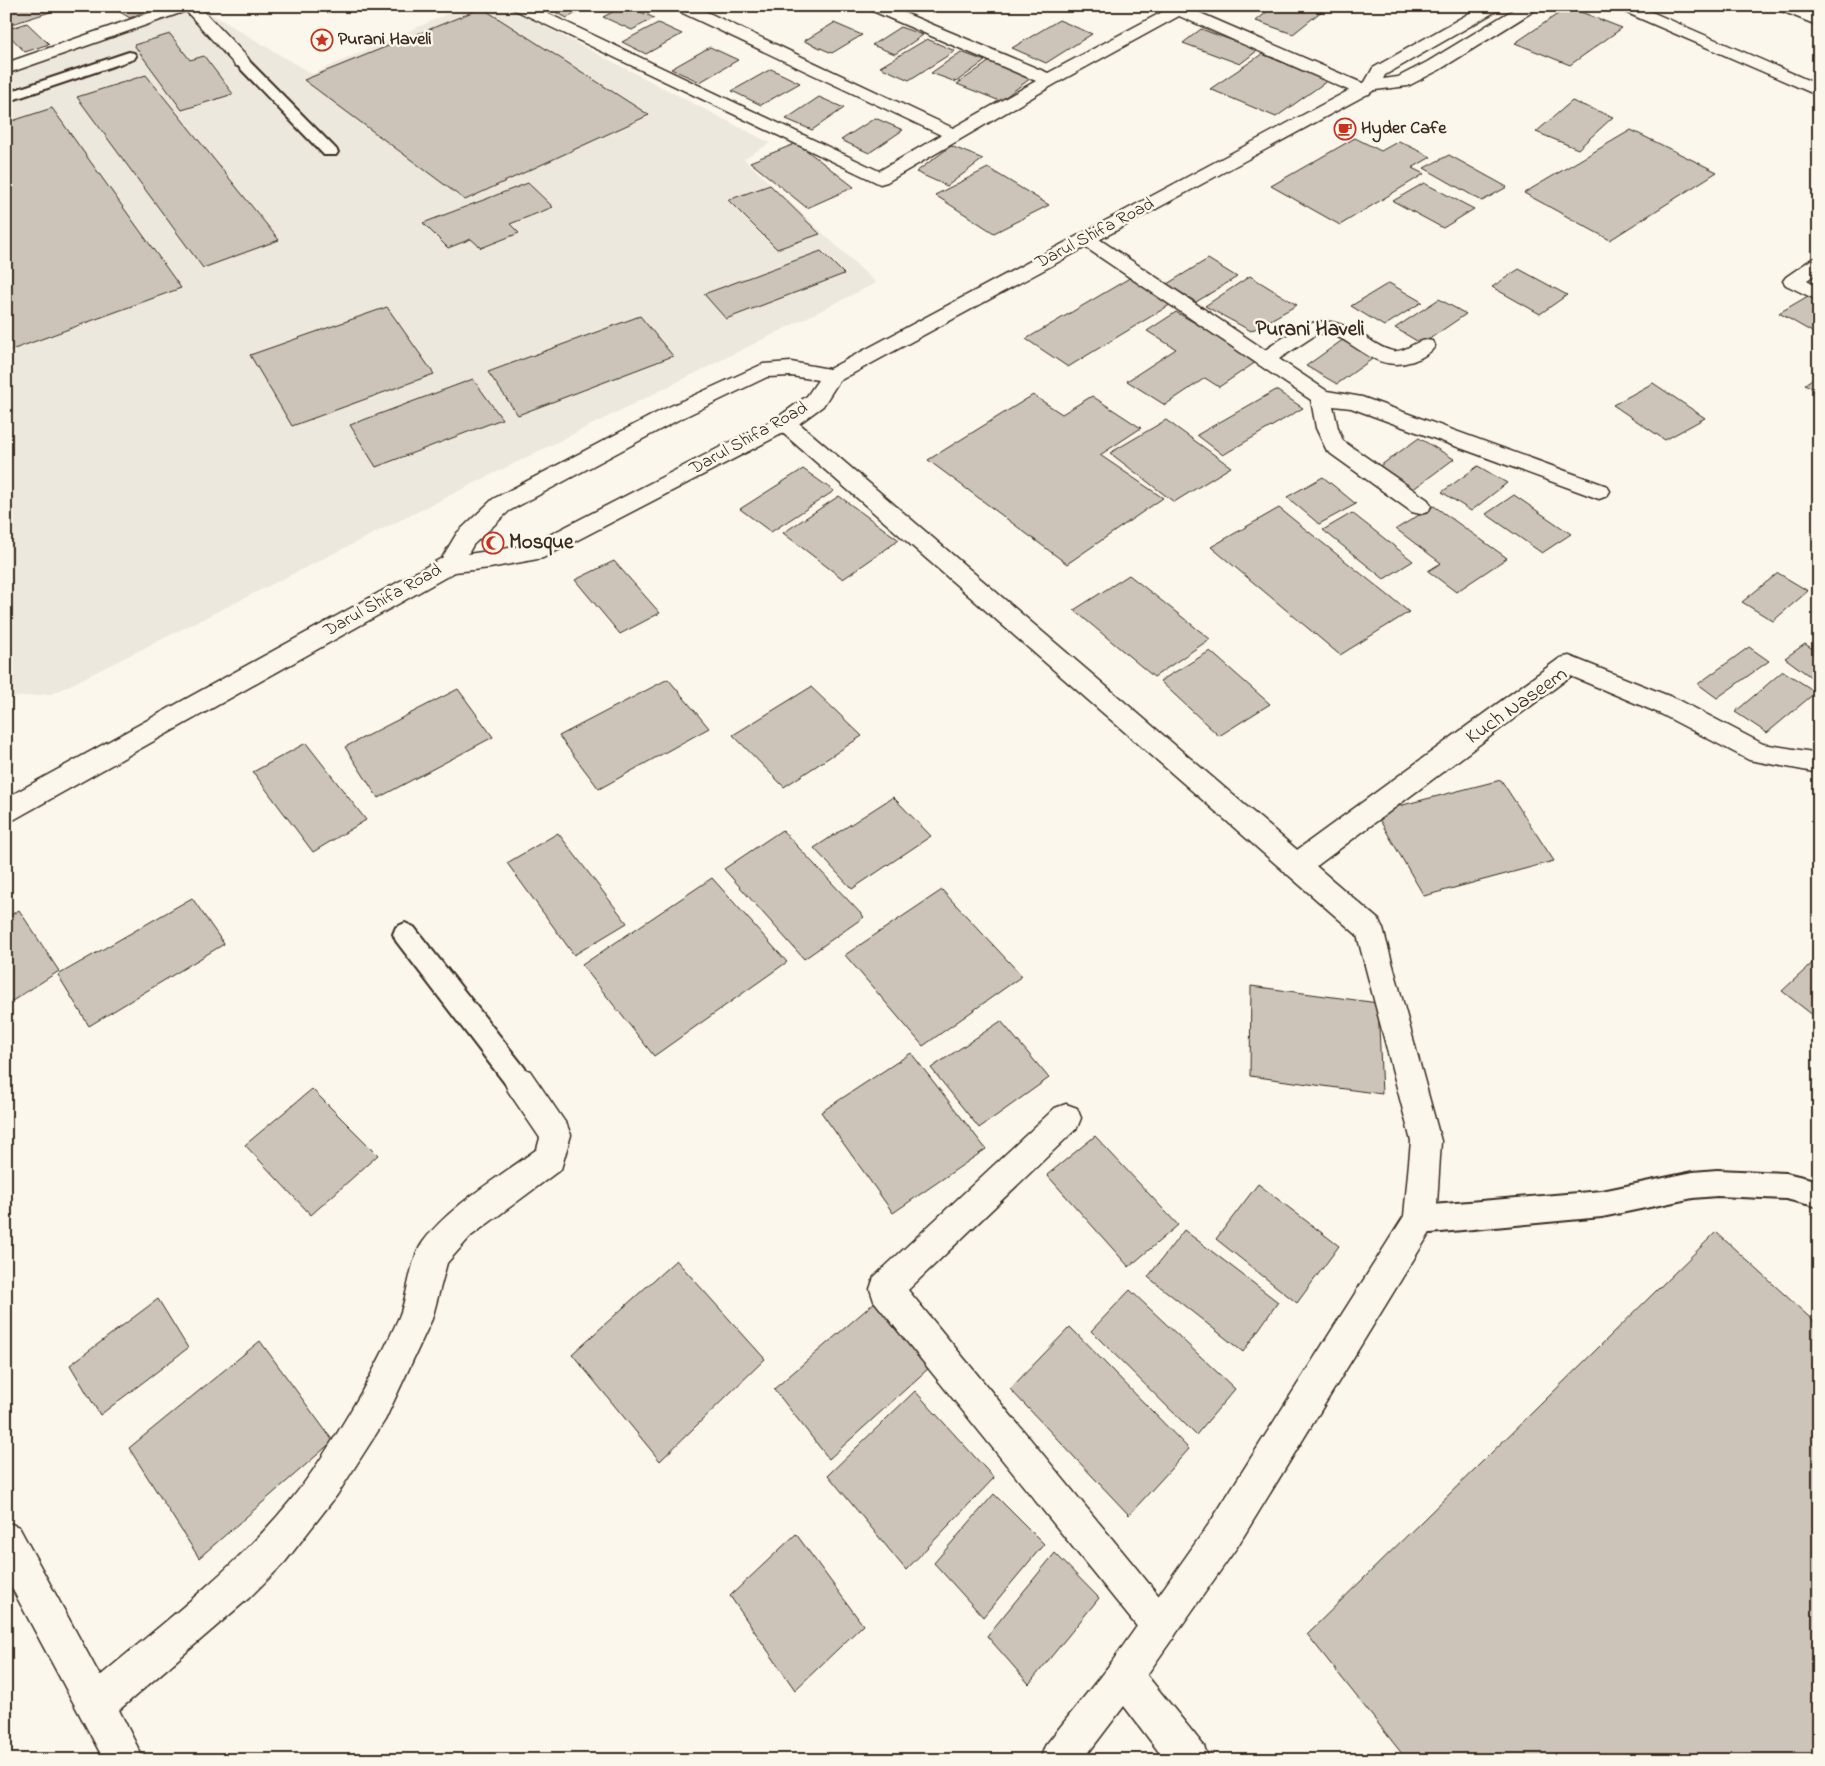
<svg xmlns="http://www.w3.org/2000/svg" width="1825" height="1766" font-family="'Indie Flower',sans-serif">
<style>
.built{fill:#ede8dd}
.building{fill:#ccc4b9;stroke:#3b2a1e}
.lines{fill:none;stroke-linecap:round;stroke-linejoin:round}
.lane-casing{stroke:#3b2a1e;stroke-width:4}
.street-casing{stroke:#3b2a1e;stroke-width:3}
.secondary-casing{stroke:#3b2a1e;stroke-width:3}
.primary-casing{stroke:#3b2a1e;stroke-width:3}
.lane{fill:#fbf7ec;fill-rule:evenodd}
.street{fill:#fbf7ec;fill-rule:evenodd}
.secondary{fill:#fbf7ec;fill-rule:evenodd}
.primary{fill:#fbf7ec;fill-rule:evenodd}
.labels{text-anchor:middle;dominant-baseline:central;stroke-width:5;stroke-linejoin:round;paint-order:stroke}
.far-poi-label{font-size:18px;font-weight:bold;fill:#3b2a1e;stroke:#fbf7ec;text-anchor:start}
.far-street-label{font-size:18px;fill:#3b2a1e;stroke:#fbf7ec}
.far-district-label{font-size:21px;font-weight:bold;fill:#3b2a1e;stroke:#fbf7ec}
.poi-label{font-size:21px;font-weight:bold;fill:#3b2a1e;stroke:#fbf7ec;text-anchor:start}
.street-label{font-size:21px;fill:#3b2a1e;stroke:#fbf7ec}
</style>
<rect width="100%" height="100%" fill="#fbf7ec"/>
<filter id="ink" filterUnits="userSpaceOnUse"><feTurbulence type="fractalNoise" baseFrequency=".02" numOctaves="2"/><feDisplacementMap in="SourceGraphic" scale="10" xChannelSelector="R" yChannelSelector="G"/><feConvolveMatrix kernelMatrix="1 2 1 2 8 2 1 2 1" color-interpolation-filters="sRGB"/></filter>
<g filter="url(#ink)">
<polygon class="built" points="198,6 312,74 465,6 505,6 770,143 744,159 876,283 52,694 6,698 6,69"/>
<g class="building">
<polygon points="6,6 45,6 50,12 6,26"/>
<polygon points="110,6 156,6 130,18"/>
<polygon points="544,6 589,6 567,18"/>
<polygon points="624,6 628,6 654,18 632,30 603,17"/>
<polygon points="1274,6 1311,6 1323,10 1293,34 1256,21"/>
<polygon points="1568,7 1622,28 1570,65 1515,43"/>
<polygon points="482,8 649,115 465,200 304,80"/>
<polygon points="1059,20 1092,34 1046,63 1012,48"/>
<polygon points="27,23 49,44 25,52 6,32 6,30"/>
<polygon points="658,23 682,34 646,54 622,42"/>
<polygon points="834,23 862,35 832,53 804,41"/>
<polygon points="900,27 923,35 895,54 872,45"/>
<polygon points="1201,29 1258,50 1240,64 1183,43"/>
<polygon points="170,34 190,60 204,56 233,94 182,110 134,45"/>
<polygon points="927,39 955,51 909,80 880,67"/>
<polygon points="710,47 738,60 700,82 671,69"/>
<polygon points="961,52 985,61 956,82 931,73"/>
<polygon points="1262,54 1327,81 1276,117 1210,89"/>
<polygon points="990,61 1031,78 1000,101 957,84"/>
<polygon points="771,69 800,83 761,105 732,91"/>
<polygon points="146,75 279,240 203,268 77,97"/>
<polygon points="819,97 844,108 812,130 786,119"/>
<polygon points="1572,101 1613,117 1578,149 1536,132"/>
<polygon points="52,108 181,288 6,352 6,123"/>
<polygon points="875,118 903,130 869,153 841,140"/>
<polygon points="1631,130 1717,172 1610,240 1524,193"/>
<polygon points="1355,138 1381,151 1399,141 1431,157 1412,168 1424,174 1340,225 1271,186"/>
<polygon points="797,143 854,187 807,208 750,162"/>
<polygon points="951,146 983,159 947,186 916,172"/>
<polygon points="1449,155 1507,187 1482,201 1424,168"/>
<polygon points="988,168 1049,205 994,233 935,195"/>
<polygon points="528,183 553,207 510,224 519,233 481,248 471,239 448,248 423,223"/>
<polygon points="1424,183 1474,209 1443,228 1393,201"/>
<polygon points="770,185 820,234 777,249 728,200"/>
<polygon points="821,251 844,274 726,319 704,294"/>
<polygon points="1208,259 1237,277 1196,302 1167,284"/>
<polygon points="1519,269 1567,295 1540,314 1492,287"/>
<polygon points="1133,276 1173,303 1068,367 1026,339"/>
<polygon points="1250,276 1297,305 1251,331 1205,306"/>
<polygon points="1389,283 1422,302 1384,326 1351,306"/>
<polygon points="1808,296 1819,301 1819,336 1779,313"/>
<polygon points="1439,299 1466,314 1422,344 1395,328"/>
<polygon points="387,307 434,374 292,426 250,355"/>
<polygon points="1176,312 1259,360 1219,387 1205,378 1165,405 1127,381 1176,349 1147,331"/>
<polygon points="640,316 673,356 518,415 488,372"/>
<polygon points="1344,339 1375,357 1337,384 1306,366"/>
<polygon points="1819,374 1819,392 1805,384"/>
<polygon points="473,379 502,419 376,467 350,425"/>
<polygon points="1653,383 1705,418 1665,440 1613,405"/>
<polygon points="1276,390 1303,408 1223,455 1197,435"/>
<polygon points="1033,395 1062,414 1092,396 1141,428 1100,455 1163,498 1067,564 928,460"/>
<polygon points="1166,420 1231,467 1174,502 1110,453"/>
<polygon points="1419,438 1454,459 1412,490 1377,468"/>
<polygon points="1478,466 1507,483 1471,511 1442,492"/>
<polygon points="803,469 834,491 771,532 740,509"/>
<polygon points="1323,477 1356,504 1319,524 1287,497"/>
<polygon points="1514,495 1571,534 1542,553 1486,514"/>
<polygon points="839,496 899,540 843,579 783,533"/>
<polygon points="1434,506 1507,558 1456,592 1428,571 1441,563 1396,529"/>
<polygon points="1279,508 1409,612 1340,655 1211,547"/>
<polygon points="1352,513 1413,561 1384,579 1323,530"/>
<polygon points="614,561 660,613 620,634 575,580"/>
<polygon points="1778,573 1808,591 1773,621 1742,602"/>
<polygon points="1129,575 1210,639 1154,677 1074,610"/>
<polygon points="1805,644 1819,653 1819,683 1785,658"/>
<polygon points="1749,647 1769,661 1717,698 1698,684"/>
<polygon points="1210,651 1270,704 1219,736 1160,681"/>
<polygon points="1783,671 1816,692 1767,733 1735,712"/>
<polygon points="668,679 709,728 599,789 559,736"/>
<polygon points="811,687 862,736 784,787 733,735"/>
<polygon points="458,689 493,737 378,798 345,747"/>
<polygon points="306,743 366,820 313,852 253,772"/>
<polygon points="1501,780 1554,861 1424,896 1375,812"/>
<polygon points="893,797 931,836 852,889 814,848"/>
<polygon points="782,830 864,917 804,959 724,869"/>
<polygon points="558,833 627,923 574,955 507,863"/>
<polygon points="712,878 787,962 654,1056 582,965"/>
<polygon points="942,890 1022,976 923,1046 845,955"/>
<polygon points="192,898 224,944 89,1026 58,975"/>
<polygon points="19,910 59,971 6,1005 6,918"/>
<polygon points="1819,957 1819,1020 1782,991"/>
<polygon points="1251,986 1378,1003 1382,1094 1250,1076"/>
<polygon points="1001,1021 1049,1078 979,1128 931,1068"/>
<polygon points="911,1053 986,1149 893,1213 821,1112"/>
<polygon points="312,1089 378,1155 311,1215 245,1145"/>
<polygon points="1095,1136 1178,1225 1129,1267 1047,1175"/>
<polygon points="1258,1184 1339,1246 1297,1303 1216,1239"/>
<polygon points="1184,1230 1278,1302 1243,1352 1148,1277"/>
<polygon points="1716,1232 1819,1326 1819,1760 1407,1760 1307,1634"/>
<polygon points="676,1260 765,1359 660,1461 572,1354"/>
<polygon points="1130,1290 1235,1389 1196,1435 1091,1331"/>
<polygon points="158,1299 188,1348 100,1415 70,1365"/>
<polygon points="875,1302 930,1367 829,1459 774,1389"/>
<polygon points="1070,1327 1189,1449 1129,1515 1010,1389"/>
<polygon points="260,1341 333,1441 199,1558 129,1448"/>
<polygon points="915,1391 994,1478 906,1570 828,1475"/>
<polygon points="994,1494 1044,1544 983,1617 934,1563"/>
<polygon points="796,1534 863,1625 795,1690 730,1596"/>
<polygon points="1055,1553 1099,1598 1029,1684 987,1636"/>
</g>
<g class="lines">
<g class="lane-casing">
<g id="lane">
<polygon points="129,52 134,53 136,56 134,59 6,102 6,93"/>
<polygon points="242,58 247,59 336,149 338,152 336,155 324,155 237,65 235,62 237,59"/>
<polygon points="405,923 414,927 528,1072 532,1081 528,1090 519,1093 510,1090 396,941 393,934 396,927"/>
<polygon points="1717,1170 1786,1173 1819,1181 1819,1207 1786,1199 1717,1196 1693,1198 1602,1217 1420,1234 1410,1230 1406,1220 1410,1210 1420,1206 1602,1191 1693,1172"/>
</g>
</g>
<g class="street-casing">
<g id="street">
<polygon points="169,6 199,6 248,58 250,62 248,66 236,66 186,11 6,74 6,63"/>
<polygon points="511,6 532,6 879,171 941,135 674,9 672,6 694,6 953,128 1036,81 868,9 866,6 888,6 1048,73 1166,10 1162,6 1184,6 1369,86 1372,90 1369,94 1363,95 1357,94 1179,16 1055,84 887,182 880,184 513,9"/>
<polygon points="1616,6 1638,6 1819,85 1819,96 1618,9"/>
<polygon points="1775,6 1798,6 1819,15 1819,26 1777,9"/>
<path d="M1086,233L1093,235L1265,350C1302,326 1319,308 1362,335C1372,341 1382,349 1393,351C1408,353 1416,337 1432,341L1435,346C1431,353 1421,358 1413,361C1368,376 1350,328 1317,334L1279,359L1327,391L1362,397L1607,486L1610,491L1607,496L1599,499L1591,496L1351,408L1333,406L1338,428L1343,441L1428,500L1431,506L1428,512L1420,514L1412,512L1327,451L1316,428L1311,400L1079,243L1076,239L1079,235Z"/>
<polygon points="1819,257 1819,272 1807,280 1819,287 1819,301 1786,285 1783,281 1786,277 1812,259"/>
<polygon points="1569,656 1679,700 1763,744 1819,753 1819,773 1749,760 1661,714 1571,676 1306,874 1296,877 1286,874 1282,866 1286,858 1560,658"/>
<path d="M519,1067L530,1071L567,1125L571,1135L561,1169L471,1236L447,1263L432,1319L385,1420L337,1495L285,1562L249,1598L119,1710L144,1760H104L6,1577V1522L19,1527L100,1676C176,1612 258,1551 314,1469C347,1420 375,1371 399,1317C408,1296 410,1259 423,1242C449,1206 501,1176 537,1149L540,1138L508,1091L504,1081L508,1071Z"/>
<polygon points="1066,1104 1077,1108 1081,1118 1077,1128 908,1290 1173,1613 1179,1626 1173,1639 1160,1645 1147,1639 874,1301 870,1289 874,1277 1055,1108"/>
<polygon points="1124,1657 1137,1663 1204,1746 1209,1760 1165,1760 1111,1689 1105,1676 1111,1663"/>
</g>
</g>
<g class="secondary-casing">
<polygon id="secondary" points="785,416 793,418 1379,920 1383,929 1441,1141 1436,1220 1431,1231 1237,1547 1137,1689 1083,1760 1040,1760 1045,1746 1111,1663 1211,1521 1404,1216 1411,1141 1357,935 777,428 774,423 777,418"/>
</g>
<g class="primary-casing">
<path id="primary" d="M1482,6H1502L1500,9L1385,75L1383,79L1398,77L1427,62L1519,6H1539L1537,9L1439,70L1408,86L1375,90L839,381L823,406L793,428L543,558L490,568L455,572L15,819L6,822V798L442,558L457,533L493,499L662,410L763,364L791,362L829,369L1357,86L1365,82L1373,68ZM791,376L818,380L807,396L777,418L530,545L468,554L473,545L509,511L678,420L767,377Z"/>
</g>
<use href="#lane" class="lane"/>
<use href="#street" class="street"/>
<use href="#secondary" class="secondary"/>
<use href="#primary" class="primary"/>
</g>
</g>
<defs>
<g id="sight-ring" transform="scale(1.125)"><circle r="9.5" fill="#fbf7ec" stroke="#c8321e" stroke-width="1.5"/><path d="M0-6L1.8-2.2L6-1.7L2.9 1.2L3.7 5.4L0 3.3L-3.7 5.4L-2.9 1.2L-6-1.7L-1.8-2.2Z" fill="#c8321e"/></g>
<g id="cafe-ring" transform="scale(1.125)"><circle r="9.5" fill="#fbf7ec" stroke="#c8321e" stroke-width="1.5"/><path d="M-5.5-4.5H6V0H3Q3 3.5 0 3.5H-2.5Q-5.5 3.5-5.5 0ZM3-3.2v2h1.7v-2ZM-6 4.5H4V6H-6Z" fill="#c8321e"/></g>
<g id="mosque-ring" transform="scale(1.125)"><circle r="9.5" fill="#fbf7ec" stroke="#c8321e" stroke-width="1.5"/><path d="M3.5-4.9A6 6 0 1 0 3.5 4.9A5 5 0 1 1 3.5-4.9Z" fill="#c8321e"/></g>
</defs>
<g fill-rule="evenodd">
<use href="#sight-ring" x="322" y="40"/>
<use href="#cafe-ring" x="1345" y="129"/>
<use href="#mosque-ring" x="493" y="543"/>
</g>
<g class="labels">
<g class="far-poi-label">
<text x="338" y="40">Purani Haveli</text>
<text x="1361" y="129">Hyder Cafe</text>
</g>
<g class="far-street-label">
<text transform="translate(1095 234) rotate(-28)">Darul Shifa Road</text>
<text transform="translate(749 439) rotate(-29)">Darul Shifa Road</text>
<text transform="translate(383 601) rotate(-29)">Darul Shifa Road</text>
</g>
<g class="far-district-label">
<text x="1310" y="330">Purani Haveli</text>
</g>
<g class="poi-label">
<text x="509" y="543">Mosque</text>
</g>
<g class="street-label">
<text transform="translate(1517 706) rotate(-35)">Kuch Naseem</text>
</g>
</g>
<rect width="1825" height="1766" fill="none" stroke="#fbf7ec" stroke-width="25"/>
<rect x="12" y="12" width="1800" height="1741" fill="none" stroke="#3b2a1e" stroke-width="2" filter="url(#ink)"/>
</svg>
